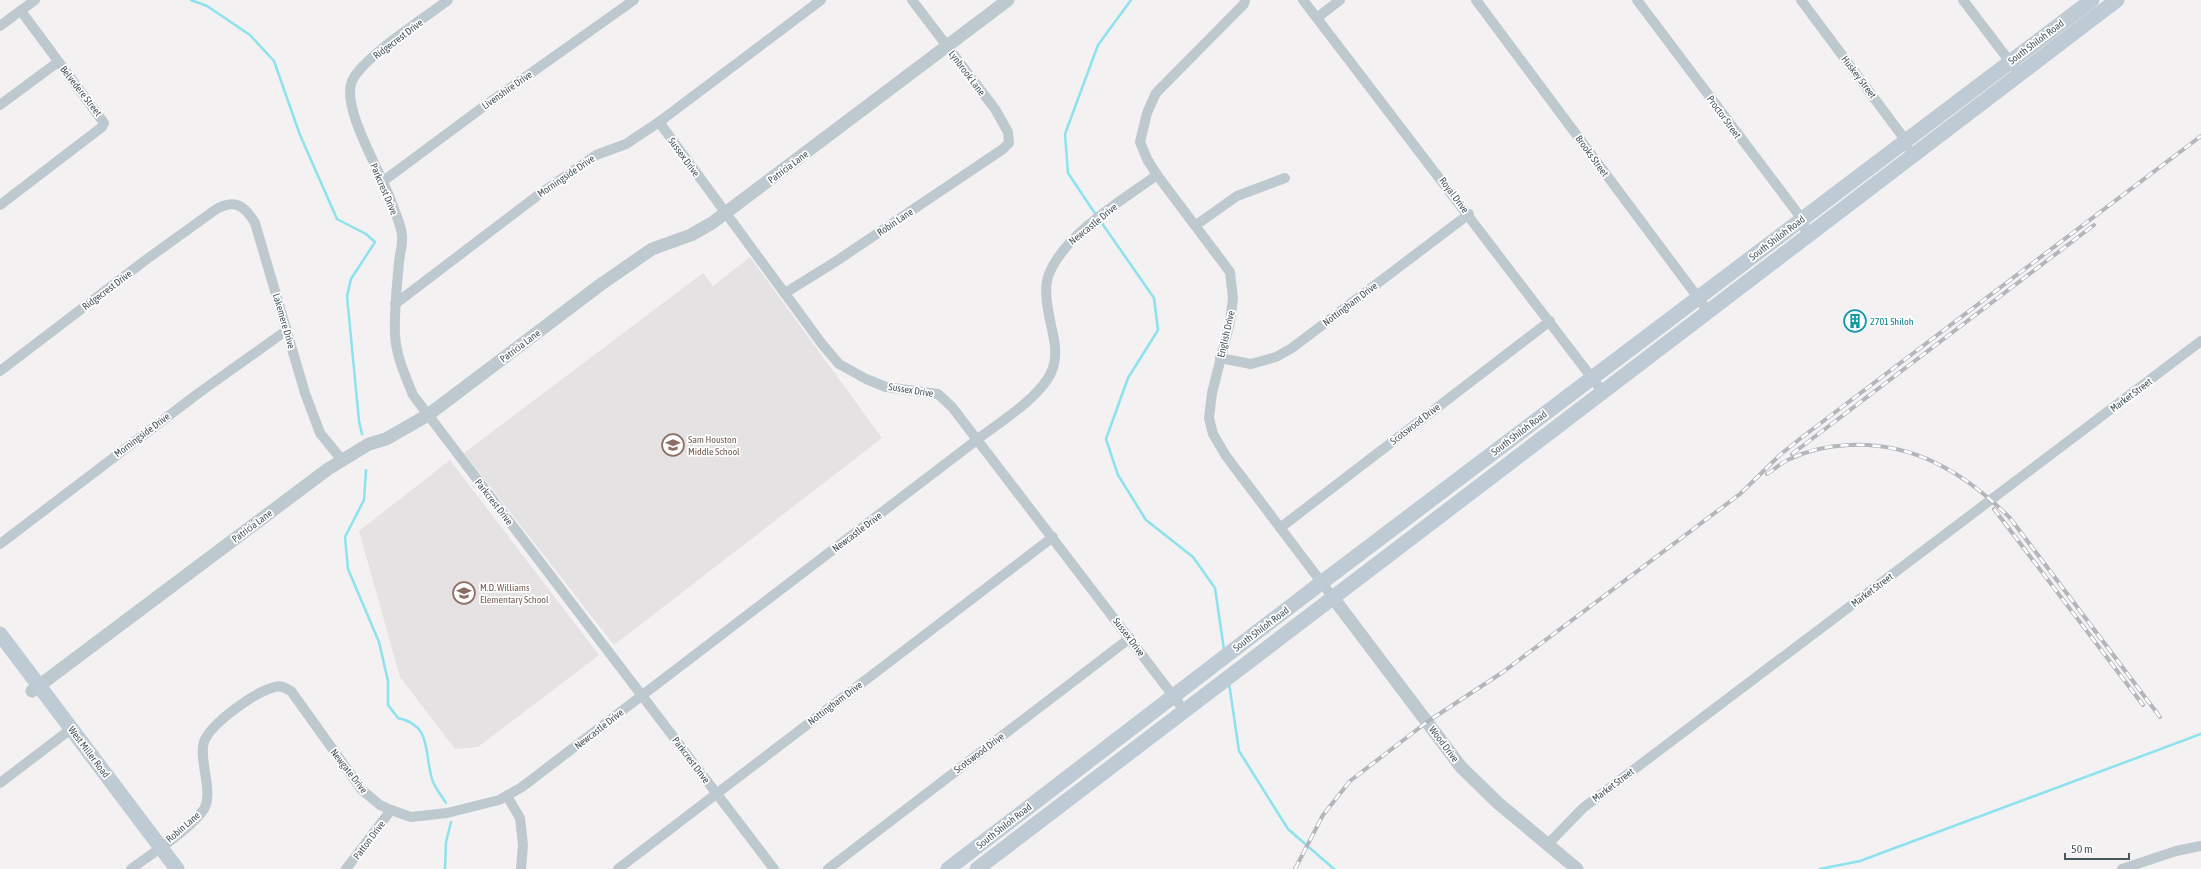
<svg xmlns="http://www.w3.org/2000/svg" width="2201" height="869" font-family="'Asap Condensed',sans-serif">
<style>
.education{fill:#e4e2e3}
.lines{fill:none;stroke-linecap:round;stroke-linejoin:round}
.stream{stroke:#8ce2ed;stroke-width:2.5}
.minor{stroke:#bec9cf;stroke-width:10}
.tertiary{stroke:#bec9cf;stroke-width:13}
.secondary{stroke:#becbd4;stroke-width:15}
.rail-casing{stroke:#b3b7bb;stroke-width:4}
.rail{stroke:#fff;stroke-width:2.5;stroke-dasharray:8;stroke-linecap:butt}
.labels{text-anchor:middle;dominant-baseline:central;stroke-width:3.5;stroke-linejoin:round;paint-order:stroke}
.street-label{font-size:10px;fill:#48565e;stroke:#fff}
.culture-label{font-size:10px;fill:#0d838f;stroke:#fff;text-anchor:start}
.education-label{font-size:10px;fill:#785e54;stroke:#fff;text-anchor:start}
</style>
<rect width="100%" height="100%" fill="#f3f1f1"/>
<g class="education">
<polygon points="750,257 882,438 614,645 464,453 703,273 713,286"/>
<polygon points="450,460 599,655 478,747 455,749 400,677 359,531"/>
</g>
<g class="lines">
<g class="stream">
<polyline points="191,0 207,6 250,35 274,61 300,135 337,219 366,234 375,242 351,279 347,296 359,421 362,434"/>
<polyline points="1096,215 1068,173 1065,134 1098,45 1131,0"/>
<polyline points="1099,219 1154,298 1158,330 1128,378 1106,439 1118,475 1146,520 1193,557 1215,588 1224,650"/>
<path d="M366,470L364,500L345,537L348,569L379,642L388,681V705L398,718C432,725 424,752 432,779C434,787 442,796 446,803"/>
<polyline points="1229,683 1239,751 1288,829 1334,869"/>
<polyline points="445,869 446,842 451,822"/>
<polyline points="1820,869 1860,861 2201,734"/>
</g>
<g class="minor">
<path d="M448,0C425,18 363,57 352,81C340,109 386,180 394,209C397,217 401,226 402,235C403,243 400,253 399,262C397,286 394,310 395,334C396,356 405,375 413,395L774,869"/>
<polyline points="1245,0 1244,4 1156,93 1147,113 1140,142 1147,159 1157,175 1230,272 1233,298 1230,322 1212,393 1209,418 1213,434 1226,456 1334,599"/>
<polyline points="1303,0 1602,391"/>
<polyline points="1476,0 1708,311"/>
<polyline points="1637,0 1802,219 1807,236"/>
<polyline points="1801,0 1906,141 1907,147"/>
<polyline points="1963,0 2014,67"/>
<polyline points="1318,17 1340,0"/>
<polyline points="0,26 35,0"/>
<polyline points="0,105 58,62"/>
<polyline points="659,122 822,344 839,364 866,379 886,387 938,394 952,407 1184,710"/>
<polyline points="382,182 483,107 634,0"/>
<polyline points="0,205 102,127 104,123 21,11"/>
<polyline points="1196,225 1237,196 1285,178"/>
<polyline points="785,293 835,262 1003,149 1009,143 1008,132 995,109 912,0"/>
<polyline points="395,304 541,193 596,155 626,144 659,122 821,0"/>
<polyline points="1220,358 1251,364 1276,357 1292,348 1469,214"/>
<path d="M0,371L147,259L215,210C235,198 245,206 255,223L305,393L320,433L342,460"/>
<polyline points="1280,528 1550,321"/>
<polyline points="0,544 200,392 287,330"/>
<polyline points="0,783 71,729"/>
<polyline points="507,796 520,818 523,845 521,869"/>
<polyline points="1548,844 1583,808 2201,341"/>
<path d="M131,869C151,854 191,829 204,809C214,792 198,758 204,742C210,724 256,691 275,687C281,685 286,688 291,691L362,790L380,805L391,810L411,817L447,813L499,800L522,787L978,439C1001,421 1048,393 1054,364C1057,351 1054,338 1051,325C1048,310 1043,289 1049,274C1065,234 1122,200 1157,175"/>
<polyline points="346,869 391,810"/>
<polyline points="618,869 1053,537"/>
<polyline points="828,869 1130,638"/>
<polyline points="2122,869 2176,851 2201,846"/>
</g>
<g class="tertiary">
<polyline points="1334,599 1461,767 1498,803 1577,869"/>
<polyline points="32,691 328,469 369,444 386,439 428,415 600,285 652,249 691,235 712,223 1008,0"/>
</g>
<g class="secondary">
<polyline points="0,634 177,869"/>
<polyline points="948,869 1321,583 2092,0"/>
<polyline points="977,869 2117,0"/>
</g>
<g class="rail-casing">
<g id="rail">
<polyline points="1792,454 2094,225"/>
<path d="M1767,474C1775,469 1782,462 1790,459C1808,450 1829,446 1849,445C1914,442 1965,473 2010,518L2160,717"/>
<polyline points="1994,509 2143,705"/>
<polyline points="1295,869 1323,815 1350,781 1427,722 1503,672 1740,494 1781,454 1801,438 2201,136"/>
</g>
</g>
<use href="#rail" class="rail"/>
</g>
<defs>
<g id="building-ring" transform="scale(1.15)"><circle r="9.5" fill="#fff" stroke="#0f9aa8" stroke-width="1.5"/><path d="M-4-6H4V6H1V3H-1V6H-4ZM-2.5-4.3h1.7v1.8h-1.7ZM.8-4.3h1.7v1.8H.8ZM-2.5-1h1.7V.8h-1.7ZM.8-1h1.7V.8H.8Z" fill="#0f9aa8"/></g>
<g id="school-ring" transform="scale(1.15)"><circle r="9.5" fill="#fff" stroke="#8d6e63" stroke-width="1.5"/><path d="M0-5L7-2L0 1L-7-2ZM-4 1L0 2.5L4 1V4Q0 6-4 4Z" fill="#8d6e63"/></g>
</defs>
<g fill-rule="evenodd">
<use href="#building-ring" x="1855" y="321"/>
<use href="#school-ring" x="673" y="445"/>
<use href="#school-ring" x="464" y="593"/>
</g>
<g class="labels">
<g class="street-label">
<text transform="translate(398 39) rotate(-37)">Ridgecrest Drive</text>
<text transform="translate(2036 42) rotate(-37)">South Shiloh Road</text>
<text transform="translate(967 73) rotate(53)">Lynbrook Lane</text>
<text transform="translate(1859 77) rotate(53)">Huskey Street</text>
<text transform="translate(507 90) rotate(-35)">Livenshire Drive</text>
<text transform="translate(81 91) rotate(52)">Belvedere Street</text>
<text transform="translate(1724 117) rotate(54)">Proctor Street</text>
<text transform="translate(1592 156) rotate(54)">Brooks Street</text>
<text transform="translate(684 157) rotate(54)">Sussex Drive</text>
<text transform="translate(788 167) rotate(-37)">Patricia Lane</text>
<text transform="translate(566 176) rotate(-34)">Morningside Drive</text>
<text transform="translate(384 189) rotate(67)">Parkcrest Drive</text>
<text transform="translate(1454 195) rotate(53)">Royal Drive</text>
<text transform="translate(895 222) rotate(-34)">Robin Lane</text>
<text transform="translate(1093 224) rotate(-39)">Newcastle Drive</text>
<text transform="translate(1777 238) rotate(-37)">South Shiloh Road</text>
<text transform="translate(107 290) rotate(-37)">Ridgecrest Drive</text>
<text transform="translate(1350 304) rotate(-37)">Nottingham Drive</text>
<text transform="translate(284 321) rotate(74)">Lakemere Drive</text>
<text transform="translate(1226 334) rotate(-77)">English Drive</text>
<text transform="translate(520 346) rotate(-37)">Patricia Lane</text>
<text transform="translate(911 390) rotate(9)">Sussex Drive</text>
<text transform="translate(2131 395) rotate(-37)">Market Street</text>
<text transform="translate(1415 424) rotate(-38)">Scotswood Drive</text>
<text transform="translate(1519 433) rotate(-37)">South Shiloh Road</text>
<text transform="translate(142 435) rotate(-37)">Morningside Drive</text>
<text transform="translate(494 502) rotate(52)">Parkcrest Drive</text>
<text transform="translate(252 526) rotate(-37)">Patricia Lane</text>
<text transform="translate(857 532) rotate(-37)">Newcastle Drive</text>
<text transform="translate(1872 590) rotate(-37)">Market Street</text>
<text transform="translate(1261 629) rotate(-37)">South Shiloh Road</text>
<text transform="translate(1129 637) rotate(53)">Sussex Drive</text>
<text transform="translate(835 703) rotate(-37)">Nottingham Drive</text>
<text transform="translate(599 729) rotate(-38)">Newcastle Drive</text>
<text transform="translate(1444 744) rotate(53)">Wood Drive</text>
<text transform="translate(89 752) rotate(53)">West Miller Road</text>
<text transform="translate(979 753) rotate(-37)">Scotswood Drive</text>
<text transform="translate(691 760) rotate(53)">Parkcrest Drive</text>
<text transform="translate(349 771) rotate(52)">Newgate Drive</text>
<text transform="translate(1613 785) rotate(-37)">Market Street</text>
<text transform="translate(1004 826) rotate(-38)">South Shiloh Road</text>
<text transform="translate(183 827) rotate(-41)">Robin Lane</text>
<text transform="translate(369 840) rotate(-53)">Patton Drive</text>
</g>
<g class="culture-label">
<text x="1870" y="321">2701 Shiloh</text>
</g>
<g class="education-label">
<text x="688" y="439">Sam Houston<tspan x="688" dy="12">Middle School</tspan></text>
<text x="480" y="587">M.D. Williams<tspan x="480" dy="12">Elementary School</tspan></text>
</g>
</g>
<path d="M2065 853v6h64v-6" fill="none" stroke="#48565e" stroke-width="2"/>
<text x="2071" y="853" font-size="12" fill="#48565e" stroke="#ffffff" stroke-width="3" paint-order="stroke">50 m</text>
</svg>
